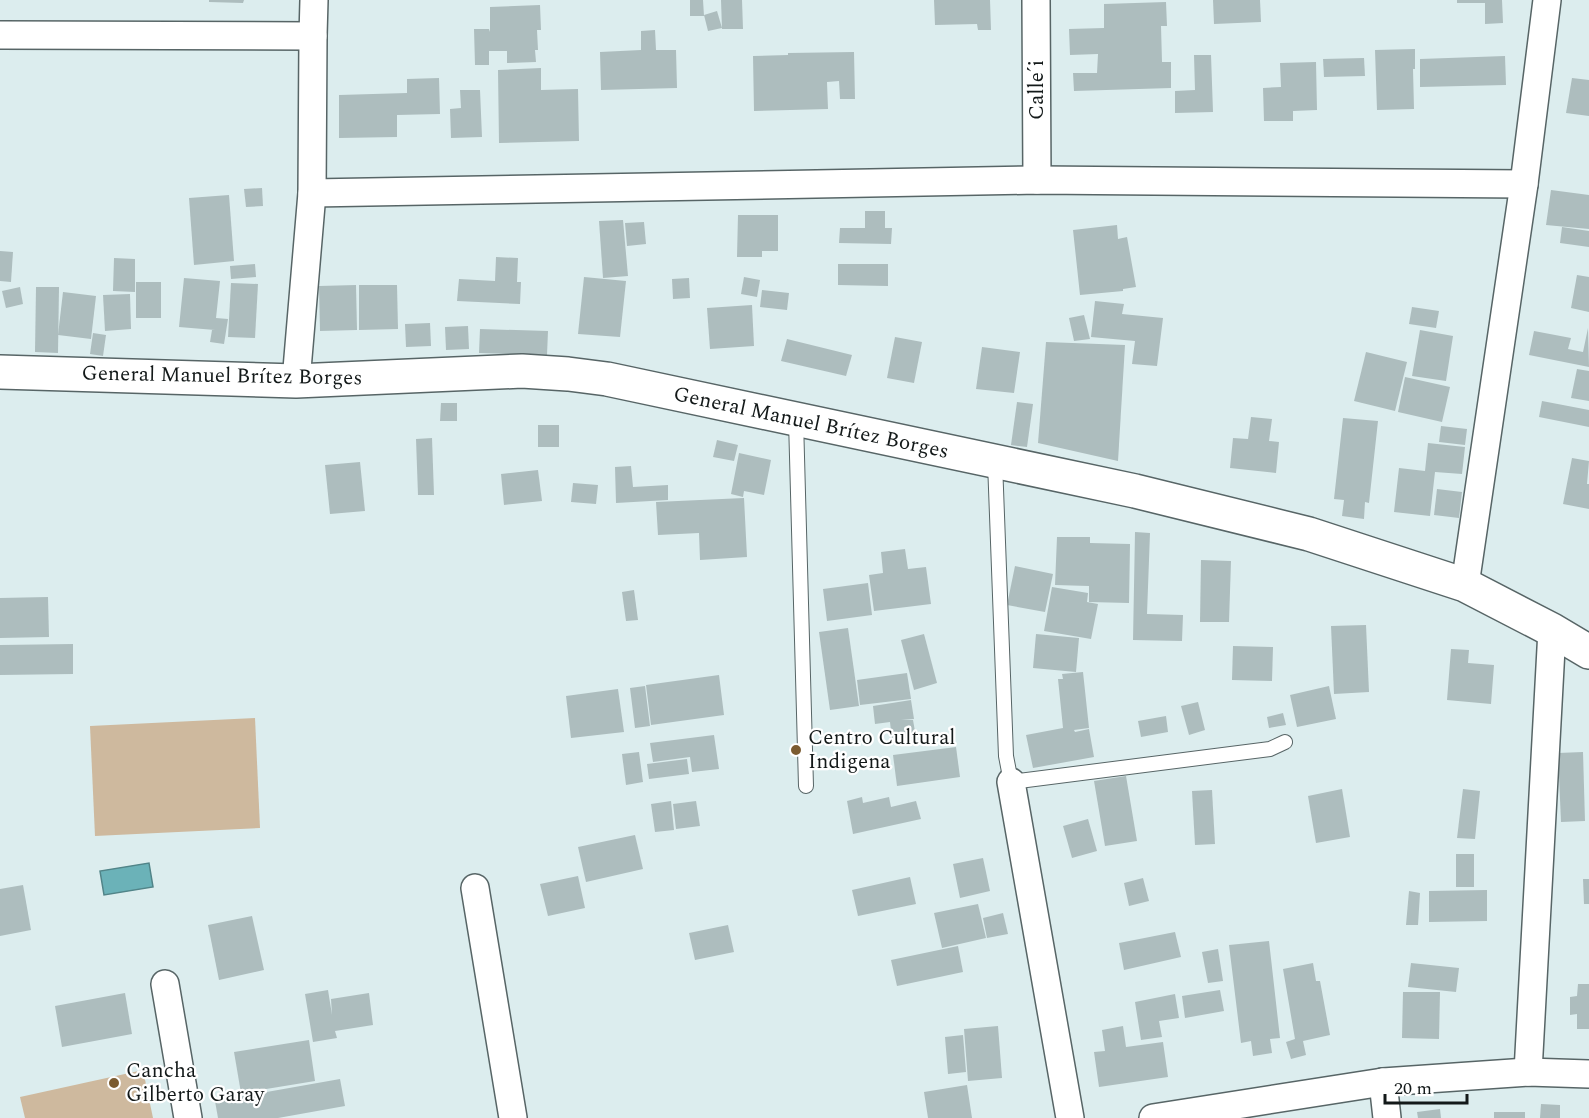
<svg xmlns="http://www.w3.org/2000/svg" width="1589" height="1118" font-family="Spectral,serif">
<style>
.green{fill:#ceb99e}
.water{fill:#6bb2b8;stroke:#518488;stroke-width:1.5}
.building{fill:#adbdbe}
.lines{fill:none;stroke-linecap:round;stroke-linejoin:round}
.lane-casing{stroke:#576566;stroke-width:16}
.street-casing{stroke:#576566;stroke-width:30}
.secondary-casing{stroke:#576566;stroke-width:36}
.lane{stroke:#fff;stroke-width:14}
.street{stroke:#fff;stroke-width:27}
.secondary{stroke:#fff;stroke-width:33}
.poi-dot{fill:#7b5b30;stroke:#fff;stroke-width:2}
.labels{text-anchor:middle;dominant-baseline:central;stroke-width:4.5;stroke-linejoin:round;paint-order:stroke}
.street-label{font-size:21px;fill:#131919;stroke:#fff}
.poi-label{font-size:21px;fill:#131919;stroke:#fff;text-anchor:start}
</style>
<rect width="100%" height="100%" fill="#dcedee"/>
<g class="green">
<polygon points="255,718 260,828 95,836 90,726"/>
<polygon points="143,1070 153,1118 25,1118 20,1097"/>
</g>
<polygon class="water" points="149,863 153,887 104,895 100,871"/>
<g class="building">
<polygon points="209,0 244,0 243,3 209,2"/>
<polygon points="690,0 703,0 704,16 690,16"/>
<polygon points="721,0 742,0 743,29 722,29"/>
<polygon points="934,0 990,0 991,30 978,30 977,24 935,25"/>
<polygon points="1213,0 1260,0 1261,22 1214,24"/>
<polygon points="1457,0 1502,0 1503,23 1485,24 1485,3 1457,3"/>
<polygon points="1166,2 1167,26 1161,26 1162,62 1171,62 1171,88 1074,91 1073,73 1097,73 1098,54 1070,55 1069,29 1104,28 1104,4"/>
<polygon points="540,5 541,30 537,30 538,50 535,50 536,62 507,63 507,51 489,51 489,65 475,65 474,29 489,29 490,32 490,7"/>
<polygon points="717,11 722,28 708,31 704,15"/>
<polygon points="655,30 656,50 676,50 677,88 601,90 600,52 641,50 641,31"/>
<polygon points="1415,49 1415,69 1413,69 1414,109 1377,110 1375,50"/>
<polygon points="854,52 855,99 840,99 839,81 827,82 828,109 754,111 753,56 788,55 788,53"/>
<polygon points="1194,55 1211,55 1213,112 1175,113 1175,91 1195,90"/>
<polygon points="1505,56 1506,85 1420,87 1420,59"/>
<polygon points="1364,58 1365,76 1324,77 1323,59"/>
<polygon points="1316,62 1317,110 1293,111 1293,121 1264,121 1263,88 1281,87 1280,63"/>
<polygon points="541,68 541,90 578,89 579,141 499,143 498,70"/>
<polygon points="439,78 440,114 397,115 397,137 339,138 339,95 407,93 407,79"/>
<polygon points="1572,78 1589,80 1589,116 1566,113"/>
<polygon points="460,90 480,90 482,137 451,138 450,109 461,108"/>
<polygon points="262,188 263,206 246,207 244,189"/>
<polygon points="1551,190 1589,195 1589,229 1546,225"/>
<polygon points="229,195 234,261 194,265 189,198"/>
<polygon points="865,211 885,211 885,228 892,228 891,244 839,243 840,228 865,228"/>
<polygon points="738,215 778,215 778,251 762,251 762,257 737,257"/>
<polygon points="623,220 628,276 603,278 599,221"/>
<polygon points="644,222 646,244 627,246 625,223"/>
<polygon points="1117,225 1118,239 1127,237 1136,287 1123,289 1123,291 1080,295 1073,230"/>
<polygon points="1562,227 1589,231 1589,247 1560,243"/>
<polygon points="0,251 13,252 11,282 0,281"/>
<polygon points="496,257 518,258 517,282 521,282 520,304 457,301 459,279 495,281"/>
<polygon points="114,258 135,259 135,292 113,291"/>
<polygon points="255,264 256,277 231,279 230,266"/>
<polygon points="838,264 888,264 888,286 838,285"/>
<polygon points="1577,275 1589,277 1589,312 1571,308"/>
<polygon points="584,277 626,281 620,337 578,334"/>
<polygon points="744,277 760,280 757,297 741,294"/>
<polygon points="184,278 220,281 216,318 228,319 224,344 210,342 212,330 215,330 179,327"/>
<polygon points="689,278 690,298 673,299 672,279"/>
<rect x="136" y="282" width="25" height="36"/>
<polygon points="231,283 258,284 255,338 228,337"/>
<polygon points="356,285 357,330 320,331 319,286"/>
<polygon points="359,285 397,285 398,329 359,330"/>
<polygon points="20,287 23,304 6,308 2,291"/>
<polygon points="36,287 59,287 58,353 35,352"/>
<polygon points="762,290 789,293 787,310 760,307"/>
<polygon points="63,292 96,296 91,339 58,335"/>
<polygon points="130,294 131,329 105,331 103,295"/>
<polygon points="1095,301 1124,304 1122,314 1163,318 1157,366 1132,364 1135,341 1091,337"/>
<polygon points="752,305 754,346 710,349 707,308"/>
<polygon points="1412,307 1439,311 1436,328 1409,324"/>
<polygon points="1084,315 1090,339 1074,341 1069,318"/>
<polygon points="430,323 431,346 406,347 405,324"/>
<polygon points="468,326 469,349 446,350 445,327"/>
<polygon points="1588,328 1589,367 1529,355 1534,331 1571,338 1568,349 1583,352"/>
<polygon points="480,329 548,331 547,355 479,353"/>
<polygon points="1420,330 1453,336 1446,381 1412,376"/>
<polygon points="93,333 106,335 103,356 90,354"/>
<polygon points="895,337 922,342 914,383 887,378"/>
<polygon points="787,339 852,355 846,376 781,361"/>
<polygon points="1046,342 1125,345 1118,461 1038,443"/>
<polygon points="982,347 1020,352 1014,393 976,389"/>
<polygon points="1366,352 1407,362 1395,411 1354,401"/>
<polygon points="1577,369 1589,371 1589,401 1571,398"/>
<polygon points="1405,377 1450,387 1442,422 1398,412"/>
<polygon points="1542,401 1589,410 1589,427 1539,417"/>
<polygon points="1017,402 1033,404 1027,447 1011,445"/>
<polygon points="441,403 457,403 457,421 440,421"/>
<polygon points="1251,417 1272,419 1269,441 1279,442 1276,473 1230,468 1233,438 1248,439"/>
<polygon points="1343,418 1378,421 1369,503 1365,502 1364,519 1342,516 1344,500 1334,499"/>
<rect x="538" y="425" width="21" height="22"/>
<polygon points="1441,426 1467,429 1465,445 1439,442"/>
<polygon points="432,438 434,495 418,495 416,439"/>
<polygon points="717,440 738,445 734,461 713,457"/>
<polygon points="1428,443 1465,447 1462,474 1435,472 1430,516 1394,512 1399,468 1425,471"/>
<polygon points="739,453 771,460 764,495 744,491 743,497 731,494"/>
<polygon points="1572,458 1589,461 1587,484 1589,484 1589,509 1563,504"/>
<polygon points="360,462 365,511 330,514 325,465"/>
<polygon points="631,466 633,487 668,485 668,500 616,503 615,467"/>
<polygon points="538,470 542,501 504,505 501,474"/>
<polygon points="573,483 598,485 596,504 571,502"/>
<polygon points="1437,489 1462,492 1459,518 1434,515"/>
<polygon points="744,498 747,557 700,560 699,533 658,535 656,502"/>
<polygon points="1135,532 1150,533 1147,614 1183,615 1182,641 1133,640"/>
<polygon points="1057,537 1090,537 1090,543 1130,544 1129,603 1089,602 1089,586 1055,585"/>
<polygon points="905,549 908,569 926,567 931,604 874,611 869,575 883,573 881,552"/>
<polygon points="1201,560 1231,561 1229,622 1200,622"/>
<polygon points="1015,566 1053,574 1045,612 1007,605"/>
<polygon points="868,583 872,615 827,621 823,589"/>
<polygon points="1052,587 1088,593 1087,602 1098,604 1091,639 1044,631"/>
<polygon points="634,590 638,620 626,621 622,592"/>
<polygon points="48,597 49,637 0,638 0,598"/>
<polygon points="1366,625 1369,692 1334,694 1331,626"/>
<polygon points="848,628 859,706 830,710 819,632"/>
<polygon points="924,634 937,683 914,690 901,640"/>
<polygon points="1036,634 1079,638 1076,672 1033,668"/>
<polygon points="73,644 73,674 0,675 0,645"/>
<polygon points="1233,646 1273,647 1272,681 1232,680"/>
<polygon points="1451,649 1469,650 1468,663 1494,665 1491,704 1447,700"/>
<polygon points="1083,672 1089,728 1074,730 1075,732 1089,729 1094,757 1033,768 1026,735 1063,728 1058,679 1063,679 1062,674"/>
<polygon points="907,673 911,699 860,705 857,680"/>
<polygon points="719,675 724,715 651,725 646,685"/>
<polygon points="645,686 650,726 635,728 630,688"/>
<polygon points="1329,686 1336,719 1297,727 1290,695"/>
<polygon points="618,689 624,732 571,738 566,696"/>
<polygon points="911,700 914,719 901,720 913,720 916,737 892,740 890,722 875,724 873,706"/>
<polygon points="1198,702 1205,730 1189,735 1181,706"/>
<polygon points="1283,713 1286,725 1269,728 1267,717"/>
<polygon points="1166,716 1168,732 1141,737 1138,721"/>
<polygon points="714,735 719,769 692,772 690,757 653,762 650,743"/>
<polygon points="956,747 960,777 897,786 893,755"/>
<polygon points="639,752 643,782 626,785 622,754"/>
<polygon points="1583,752 1585,821 1561,822 1558,753"/>
<polygon points="687,759 689,774 649,779 647,764"/>
<polygon points="1126,776 1137,841 1105,846 1094,781"/>
<polygon points="1342,789 1350,837 1316,843 1308,796"/>
<polygon points="1463,789 1480,791 1475,839 1457,838"/>
<polygon points="1212,790 1215,844 1195,845 1192,791"/>
<polygon points="862,797 863,803 889,797 891,807 916,801 921,819 853,834 847,801"/>
<polygon points="671,801 674,830 655,832 651,804"/>
<polygon points="696,801 700,826 676,829 673,804"/>
<polygon points="1088,819 1097,851 1072,858 1063,826"/>
<polygon points="635,835 643,869 586,882 578,847"/>
<rect x="1456" y="854" width="18" height="33"/>
<polygon points="983,858 990,891 960,898 953,864"/>
<polygon points="578,876 585,908 548,916 540,884"/>
<polygon points="910,877 916,904 858,916 852,890"/>
<polygon points="1143,878 1149,901 1129,906 1124,883"/>
<polygon points="1583,879 1589,879 1589,904 1584,904"/>
<polygon points="23,885 31,930 0,936 0,889"/>
<polygon points="1487,890 1487,921 1429,922 1429,891"/>
<polygon points="1409,891 1420,893 1418,925 1406,925"/>
<polygon points="978,904 986,938 942,948 934,913"/>
<polygon points="1003,913 1008,934 987,938 983,918"/>
<polygon points="252,916 264,970 219,980 208,925"/>
<polygon points="728,925 734,952 695,960 689,933"/>
<polygon points="1175,932 1181,957 1124,970 1119,943"/>
<polygon points="1269,941 1280,1038 1270,1039 1272,1053 1253,1056 1251,1041 1241,1043 1229,945"/>
<polygon points="958,946 963,972 897,986 891,960"/>
<polygon points="1218,949 1223,981 1208,983 1202,952"/>
<polygon points="1313,963 1316,981 1320,981 1330,1035 1303,1041 1306,1055 1291,1059 1286,1042 1295,1039 1283,969"/>
<polygon points="1411,963 1459,968 1456,992 1408,987"/>
<polygon points="1578,984 1589,984 1589,1029 1577,1029 1577,1014 1570,1015 1570,997 1577,996"/>
<polygon points="328,990 332,1015 331,999 369,993 373,1025 335,1031 337,1038 313,1042 305,994"/>
<polygon points="1220,990 1224,1011 1185,1018 1182,996"/>
<polygon points="1403,992 1440,992 1439,1039 1402,1038"/>
<polygon points="125,993 132,1034 62,1047 55,1006"/>
<polygon points="1175,994 1179,1018 1159,1021 1162,1037 1141,1040 1135,1002"/>
<polygon points="998,1026 1002,1078 968,1081 964,1029"/>
<polygon points="1123,1026 1126,1047 1163,1042 1168,1077 1099,1087 1094,1052 1105,1051 1102,1030"/>
<polygon points="963,1035 966,1072 948,1074 945,1037"/>
<polygon points="309,1040 315,1081 241,1093 234,1052"/>
<polygon points="340,1079 345,1106 278,1118 218,1118 215,1101"/>
<polygon points="967,1085 972,1118 928,1118 924,1092"/>
<polygon points="1541,1104 1560,1105 1560,1118 1540,1118"/>
<polygon points="1440,1109 1441,1118 1418,1118 1417,1112"/>
<rect x="1494" y="1112" width="31" height="6"/>
</g>
<g class="lines">
<g class="lane-casing">
<g id="lane">
<polyline points="796,420 806,786"/>
<polyline points="995,462 1006,756 1011,782 1270,749 1285,742"/>
</g>
</g>
<g class="street-casing">
<g id="street">
<polyline points="1036,0 1037,180"/>
<polyline points="0,35 313,36"/>
<polyline points="312,193 1037,180 1524,184"/>
<polyline points="296,381 312,193 313,36 314,0"/>
<polyline points="1465,585 1524,184 1547,0"/>
<polyline points="1011,782 1070,1118"/>
<polyline points="475,888 513,1118"/>
<polyline points="165,984 188,1118"/>
<polyline points="1528,1072 1552,630"/>
<polyline points="1383,1082 1387,1118"/>
<polyline points="1153,1118 1383,1082 1528,1072 1589,1074"/>
</g>
</g>
<g class="secondary-casing">
<polyline id="secondary" points="0,372 296,381 522,371 568,374 607,379 1135,491 1309,534 1465,585 1552,630 1589,652"/>
</g>
<use href="#lane" class="lane"/>
<use href="#street" class="street"/>
<use href="#secondary" class="secondary"/>
</g>
<g class="poi-dot">
<circle cx="796" cy="750" r="6"/>
<circle cx="114" cy="1083" r="6"/>
</g>
<g class="labels">
<g class="street-label">
<text transform="translate(1037 90) rotate(-90)">Calle´i</text>
<text transform="translate(222 376) rotate(1)">General Manuel Brítez Borges</text>
<text transform="translate(811 423) rotate(12)">General Manuel Brítez Borges</text>
</g>
<g class="poi-label">
<text x="808" y="738">Centro Cultural<tspan x="808" dy="24">Indigena</tspan></text>
<text x="126" y="1071">Cancha<tspan x="126" dy="24">Gilberto Garay</tspan></text>
</g>
</g>
<path d="M1385 1094v9h82v-9" fill="none" stroke="#131919" stroke-width="3"/>
<text x="1394" y="1094" font-size="18" fill="#131919" stroke="#ffffff" stroke-width="4.5" paint-order="stroke">20 m</text>
</svg>
